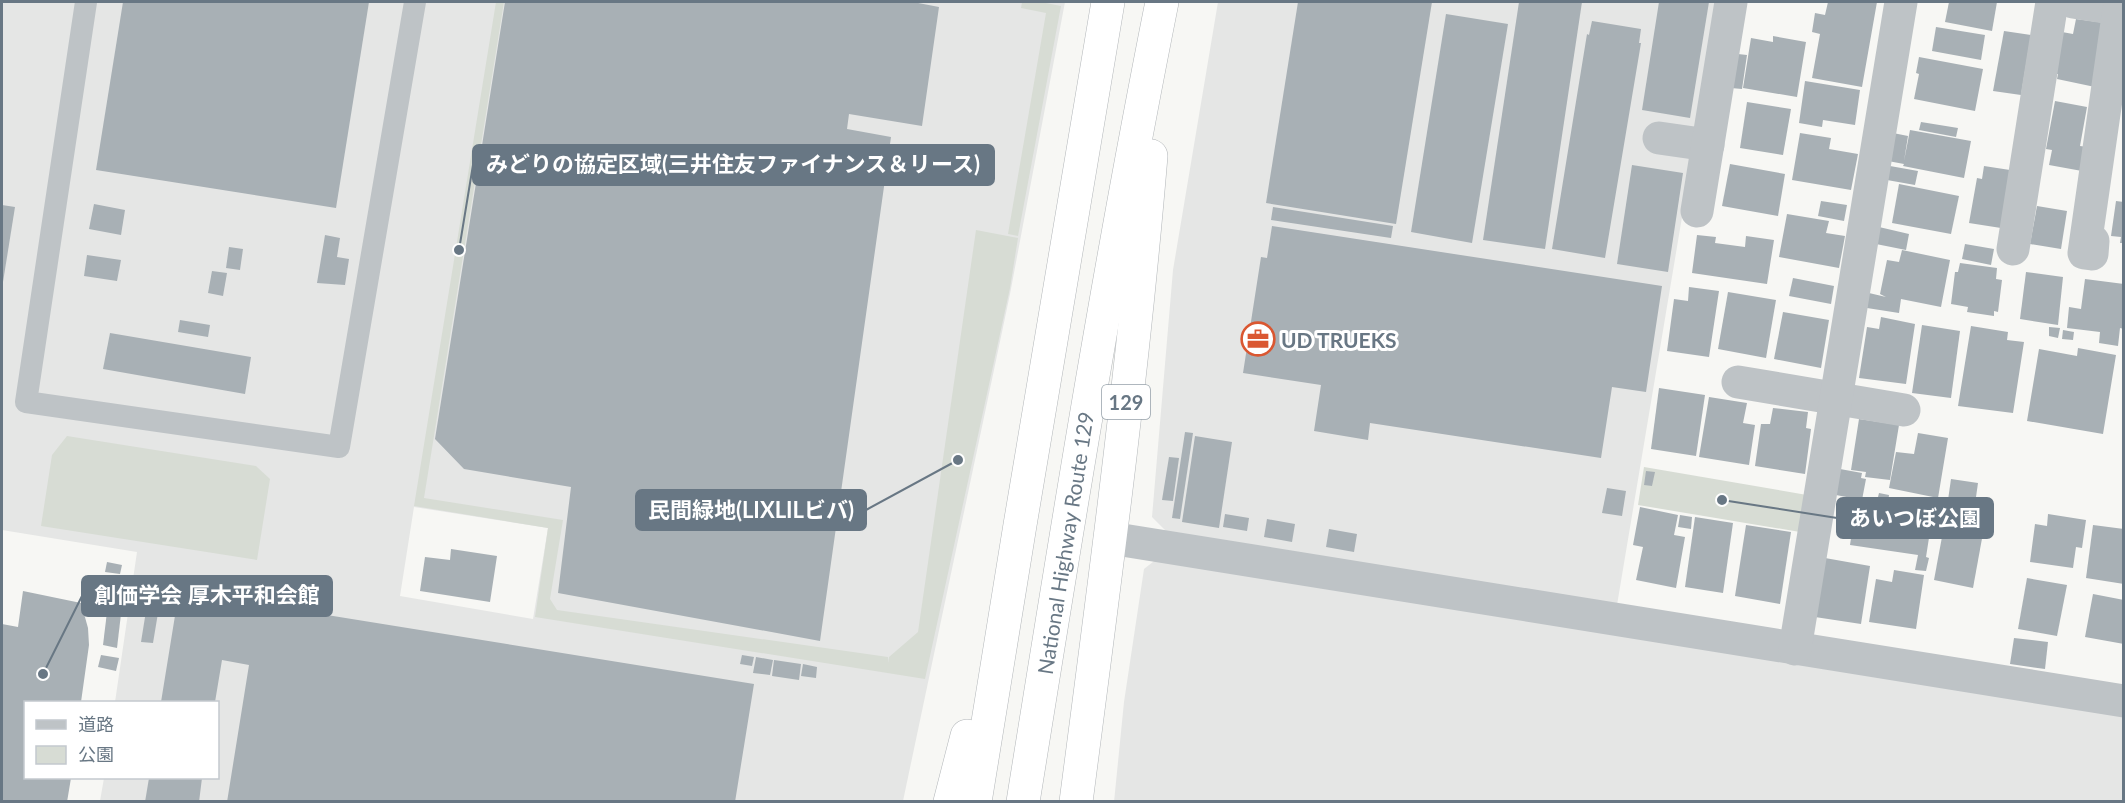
<svg xmlns="http://www.w3.org/2000/svg" width="2125" height="803" font-family="Lato,'Noto Sans JP',sans-serif">
<style>
.built{fill:#e5e6e5;fill-rule:evenodd}
.green{fill:#d7dcd4}
.building{fill:#a8b0b5}
.lines{fill:none;stroke-linecap:round;stroke-linejoin:round}
.highway-casing{stroke:#b2b6b9;stroke-width:34}
.lane{stroke:#bec3c6;stroke-width:22}
.street{stroke:#bec3c6;stroke-width:33}
.highway{stroke:#fff;stroke-width:33}
.labels{text-anchor:middle;dominant-baseline:central;stroke-width:6;stroke-linejoin:round;paint-order:stroke}
.shield{fill:#fff;stroke:#95a0a9;stroke-width:1.5}
.shield-label{font-size:20px;font-weight:bold;fill:#687784}
.poi-label{font-size:21px;font-weight:bold;fill:#687784;stroke:#fff;text-anchor:start}
.street-label{font-size:21px;fill:#687784;stroke:#fff}
.leader{fill:none;stroke:#687784;stroke-width:2}
.callout-dot{fill:#687784;stroke:#fff;stroke-width:2}
.callout{fill:#687784;stroke:#687784;stroke-width:2}
.callout-label{font-size:22px;text-anchor:middle;font-weight:bold;fill:#fff}
</style>
<rect width="100%" height="100%" fill="#f7f7f4"/>
<g class="built">
<path d="M2,2H1065L1010,294L903,801H100L104,778H218V702H115L137,552L2,530ZM414,507L548,528L533,619L400,596Z"/>
<polygon points="1218,2 1721,2 1681,223 1617,605 1166,531 1152,517 1173,270"/>
<polygon points="1158,558 2123,711 2123,801 1114,802 1124,702 1144,569"/>
</g>
<g class="green">
<polygon points="496,2 504,2 424,498 563,520 550,599 557,610 888,657 888,663 889,657 918,632 976,230 1018,238 1010,288 925,679 535,617 548,528 414,506"/>
<polygon points="1022,2 1041,2 1061,6 1018,236 1008,234 1046,13 1021,8"/>
<polygon points="67,436 256,466 270,479 257,560 41,526 52,455"/>
<polygon points="1644,467 1807,495 1800,532 1638,505"/>
</g>
<g class="building">
<polygon points="123,2 369,2 336,208 96,170"/>
<polygon points="505,2 913,2 939,7 922,126 849,114 847,129 891,137 820,641 558,593 571,487 464,469 435,439"/>
<polygon points="1298,2 1432,2 1396,224 1266,203"/>
<polygon points="1519,2 1582,2 1545,249 1483,240"/>
<polygon points="1659,2 1709,2 1690,118 1642,110"/>
<polygon points="1828,2 1838,3 1838,2 1877,2 1862,87 1812,78 1820,34 1812,32 1815,13 1825,15"/>
<polygon points="1949,2 1997,2 1992,31 1945,22"/>
<polygon points="1446,14 1508,24 1472,243 1411,232"/>
<polygon points="2076,19 2105,23 2095,87 2057,79 2058,74 2056,74 2062,32 2073,34"/>
<polygon points="1592,21 1641,29 1639,43 1641,43 1605,258 1552,249 1587,34 1589,35"/>
<polygon points="1936,27 1985,35 1981,60 1932,51"/>
<polygon points="2004,31 2031,35 2021,95 1993,91"/>
<polygon points="1773,36 1806,42 1797,97 1743,88 1751,38 1773,42"/>
<polygon points="1738,54 1747,55 1742,89 1731,88"/>
<polygon points="1919,57 1983,69 1975,111 1914,99 1919,74 1916,73"/>
<polygon points="1805,81 1860,90 1855,125 1823,120 1822,127 1799,123"/>
<polygon points="2055,101 2087,107 2080,146 2087,147 2082,171 2049,165 2052,150 2046,149"/>
<polygon points="1747,102 1791,109 1783,155 1740,148"/>
<polygon points="1921,122 1958,128 1956,137 1919,130"/>
<polygon points="1910,130 1971,141 1964,178 1903,166 1904,164 1888,161 1893,133 1908,136 1904,161"/>
<polygon points="1800,133 1831,138 1829,149 1858,154 1851,190 1792,180"/>
<polygon points="1730,164 1785,174 1778,216 1722,206"/>
<polygon points="1632,165 1683,173 1668,272 1617,264"/>
<polygon points="1890,166 1918,171 1915,185 1887,180"/>
<polygon points="1984,166 2010,170 2001,228 1969,223 1977,178 1982,179"/>
<polygon points="1899,184 1959,196 1951,234 1892,223"/>
<polygon points="1821,201 1847,205 1844,221 1818,216"/>
<polygon points="2116,201 2124,202 2124,243 2120,243 2121,237 2111,236"/>
<polygon points="94,204 125,210 121,235 89,229"/>
<polygon points="2,205 15,207 3,282 2,282"/>
<polygon points="2037,206 2067,211 2061,249 2030,244"/>
<polygon points="1273,207 1393,226 1391,238 1271,220"/>
<polygon points="1787,214 1829,221 1826,233 1845,236 1839,268 1779,257"/>
<polygon points="1272,226 1662,286 1646,392 1612,387 1601,458 1370,423 1368,440 1314,431 1321,385 1243,373 1261,257 1267,258"/>
<polygon points="1879,227 1909,234 1906,250 1876,244"/>
<polygon points="325,235 340,238 337,257 349,259 345,285 317,283"/>
<polygon points="1697,235 1716,237 1715,243 1745,247 1746,236 1774,240 1767,284 1692,273"/>
<polygon points="1965,244 1994,249 1991,265 1962,259"/>
<polygon points="229,247 243,249 240,270 226,268"/>
<polygon points="1902,250 1950,260 1941,307 1901,299 1899,313 1867,308 1869,293 1886,297 1880,294 1887,260 1899,262"/>
<polygon points="87,255 121,260 117,281 84,276"/>
<polygon points="1960,263 1997,268 1996,279 2002,280 1998,312 1994,311 1994,316 1967,312 1968,307 1951,304 1955,272 1958,272"/>
<polygon points="212,271 227,273 223,296 208,293"/>
<polygon points="2026,272 2063,277 2058,325 2020,319"/>
<polygon points="1793,278 1834,286 1831,304 1789,296"/>
<polygon points="2085,279 2124,284 2124,329 2120,328 2118,346 2099,343 2100,332 2067,328 2069,307 2081,309"/>
<polygon points="1689,287 1719,291 1709,357 1667,351 1674,299 1688,301"/>
<polygon points="1728,292 1776,300 1766,358 1718,349"/>
<polygon points="1783,312 1829,320 1821,368 1774,359"/>
<polygon points="1881,317 1915,324 1906,384 1859,378 1867,327 1879,329"/>
<polygon points="180,320 210,325 208,337 178,332"/>
<polygon points="1922,325 1960,331 1951,398 1912,393"/>
<polygon points="1971,326 2008,332 2007,340 2024,342 2013,413 1958,406"/>
<polygon points="2049,327 2060,328 2058,338 2049,336"/>
<polygon points="2063,330 2074,332 2073,340 2062,339"/>
<polygon points="110,333 251,357 245,394 103,369"/>
<polygon points="2078,348 2116,355 2103,434 2027,421 2039,349 2077,356"/>
<polygon points="1659,388 1705,395 1696,456 1651,449"/>
<polygon points="1709,397 1747,403 1743,423 1755,425 1749,465 1699,457"/>
<polygon points="1773,408 1808,412 1806,428 1811,429 1805,474 1755,466 1761,424 1770,424"/>
<polygon points="1859,419 1899,425 1890,480 1865,477 1866,472 1851,470"/>
<polygon points="1185,432 1193,433 1180,519 1172,518"/>
<polygon points="1918,433 1948,438 1938,498 1889,488 1896,452 1914,454"/>
<polygon points="1195,436 1232,442 1219,528 1182,522"/>
<polygon points="1169,457 1179,458 1173,501 1162,500"/>
<polygon points="1840,469 1862,473 1861,478 1866,479 1862,500 1836,495"/>
<polygon points="1646,471 1655,472 1652,486 1644,485"/>
<polygon points="1951,479 1978,483 1973,518 1946,514"/>
<polygon points="1607,488 1626,491 1622,516 1602,513"/>
<polygon points="1879,493 1889,495 1888,503 1877,501"/>
<polygon points="1881,504 1912,509 1910,522 1931,525 1926,557 1929,558 1926,571 1915,570 1918,555 1850,545 1855,511 1879,515"/>
<polygon points="1640,507 1678,515 1674,535 1685,537 1676,588 1636,580 1643,547 1633,545"/>
<polygon points="1225,514 1249,518 1247,531 1223,527"/>
<polygon points="2048,514 2086,520 2082,548 2076,547 2073,568 2030,562 2035,524 2047,526"/>
<polygon points="1680,515 1692,517 1691,529 1678,527"/>
<polygon points="1695,517 1733,523 1723,593 1685,587"/>
<polygon points="1267,519 1295,524 1292,542 1264,537"/>
<polygon points="1746,525 1791,532 1780,604 1735,596"/>
<polygon points="2093,525 2124,529 2124,584 2086,578"/>
<polygon points="1944,526 1983,533 1973,588 1934,580"/>
<polygon points="1329,529 1357,534 1354,552 1326,547"/>
<polygon points="451,549 497,556 490,602 420,591 425,557 450,560"/>
<polygon points="1825,558 1870,566 1861,624 1815,617"/>
<polygon points="107,562 122,565 120,574 105,572"/>
<polygon points="1894,570 1924,575 1916,629 1869,622 1876,579 1892,582"/>
<polygon points="2027,578 2067,585 2057,636 2018,629"/>
<polygon points="23,591 81,603 88,628 89,645 81,702 26,702 26,778 71,778 67,802 2,802 2,624 18,627"/>
<polygon points="179,591 754,684 735,802 227,802 249,665 222,660 215,702 161,702"/>
<polygon points="2093,594 2124,600 2124,644 2085,637"/>
<polygon points="146,611 158,613 153,643 141,642"/>
<polygon points="107,612 121,614 117,648 103,645"/>
<polygon points="2014,638 2048,642 2045,669 2010,664"/>
<polygon points="101,655 119,658 116,671 98,667"/>
<polygon points="742,655 754,657 752,666 740,664"/>
<polygon points="756,657 773,660 770,675 753,673"/>
<polygon points="774,660 801,664 799,680 772,676"/>
<polygon points="803,664 817,667 816,678 801,676"/>
<polygon points="149,778 202,778 199,802 145,802"/>
</g>
<g class="lines">
<g class="highway-casing">
<g id="highway">
<polyline points="950,802 967,736"/>
<polyline points="975,802 1020,525 1108,2"/>
<path d="M1023,802C1066,534 1109,267 1162,2"/>
<path d="M1076,802C1104,587 1133,372 1151,156"/>
</g>
</g>
<polyline class="lane" points="86,2 26,402 339,447 415,2"/>
<g class="street">
<polyline points="2073,2 2124,10"/>
<polyline points="1659,138 1708,145"/>
<polyline points="1697,211 1731,2"/>
<polyline points="2093,241 2092,254 2084,253 2119,9"/>
<polyline points="2013,249 2052,2"/>
<polyline points="1738,382 1904,410"/>
<polyline points="1110,538 2124,701"/>
<polyline points="1795,649 1901,2"/>
</g>
<use href="#highway" class="highway"/>
</g>
<defs>
<g id="office-ring" transform="scale(1.725)"><circle r="9.5" fill="#fff" stroke="#da5731" stroke-width="1.5"/><path d="M-6-3h4V-5.5h4V-3h4V5H-6ZM-1-4.5V-3h2v-1.5ZM-6 0V1H6V0Z" fill="#da5731"/></g>
</defs>
<g fill-rule="evenodd">
<use href="#office-ring" x="1258" y="339"/>
</g>
<g class="labels">
<rect class="shield" x="1102" y="385" width="48" height="34" rx="4.5"/>
<g class="shield-label">
<text x="1126" y="402">129</text>
</g>
<g class="poi-label">
<text x="1281" y="339">UD TRUEKS</text>
</g>
<g class="street-label">
<text transform="translate(1065 543) rotate(-81)">National Highway Route 129</text>
</g>
</g>
<path class="leader" d="M459 250L473 165M958 460L866 510M1722 500L1837 518M43 674L82 596"/>
<g class="callout-dot">
<circle cx="459" cy="250" r="6"/>
<circle cx="958" cy="460" r="6"/>
<circle cx="1722" cy="500" r="6"/>
<circle cx="43" cy="674" r="6"/>
</g>
<g class="callout">
<rect x="473" y="145" width="521" height="40" rx="6"/>
<rect x="636" y="490" width="230" height="40" rx="6"/>
<rect x="1837" y="498" width="156" height="40" rx="6"/>
<rect x="82" y="576" width="250" height="40" rx="6"/>
</g>
<g class="callout-label">
<text x="733" y="172">みどりの協定区域(三井住友ファイナンス＆リース)</text>
<text x="751" y="518">民間緑地(LIXLILビバ)</text>
<text x="1915" y="526">あいつぼ公園</text>
<text x="207" y="603">創価学会 厚木平和会館</text>
</g>
<rect width="2125" height="803" fill="none" stroke="#687784" stroke-width="6"/>
<rect x="24" y="701" width="195" height="78" fill="#ffffff" stroke="#c3c9ce" stroke-width="1.5"/>
<rect x="36" y="720" width="30" height="9" fill="#bec3c6" stroke="#c3c9ce" stroke-width="1.5"/>
<text x="78" y="731" font-size="18" fill="#687784">道路</text>
<rect x="36" y="746" width="30" height="18" fill="#d7dcd4" stroke="#c3c9ce" stroke-width="1.5"/>
<text x="78" y="761" font-size="18" fill="#687784">公園</text>
</svg>
